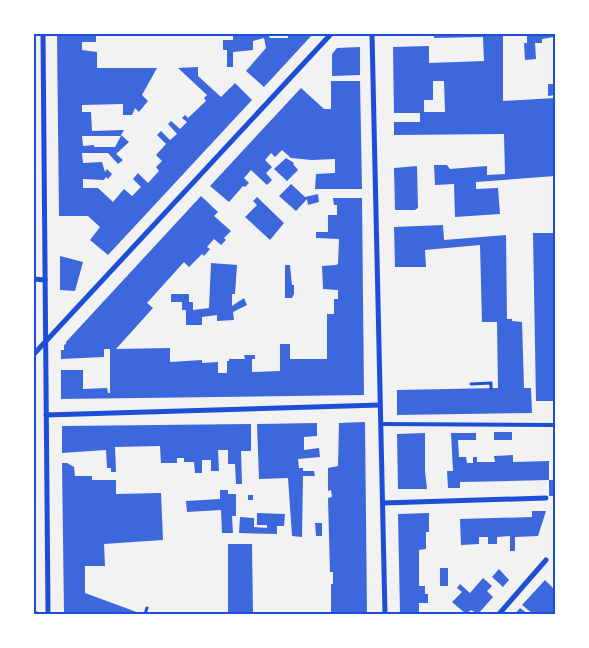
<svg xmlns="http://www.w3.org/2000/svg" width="589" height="648" font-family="'Roboto Serif',serif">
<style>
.building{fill:#3d67dc;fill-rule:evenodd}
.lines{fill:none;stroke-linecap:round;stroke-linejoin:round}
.path{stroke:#1d4ed8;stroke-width:3}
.service{stroke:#1d4ed8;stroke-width:4}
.minor{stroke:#1d4ed8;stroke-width:5}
.neatline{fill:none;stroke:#1d4ed8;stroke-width:2}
</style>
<rect width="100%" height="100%" fill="#f2f2f2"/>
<g class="building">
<path d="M57,34H96V42H82V50L97,52V68H157L142,95L148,101L139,112L135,108L132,115H123V104L82,105V112H91L92,131L124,130L121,135L129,142L116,154L123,160L118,164L108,153H82L83,163L102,162L105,172L107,169L112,174L108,179L106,177L104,180L83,179V188H98L113,202L124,189L132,196L141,187L133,179L138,173L148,183L159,171L156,167L162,161L156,155L166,144L157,135L161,131L170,140L177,134L168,124L171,121L180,129L187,122L182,118L185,115L188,118L206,101L204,98L207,95L178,68L198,67V76L221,97L235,83L252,100L108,255L90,240L100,227L88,216H59ZM82,136H121L115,147H94V145L83,146Z"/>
<polygon points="233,34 268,34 270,38 288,38 288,35 292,34 313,34 264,87 246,71 266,48 264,38 253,41 253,50 233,52 233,67 227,67 227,50 223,50 223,40 233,40"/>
<path d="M434,34H503V101L555,98V176L476,182V189L498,188L500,214L455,217L454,184L435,185L434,165H447L450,169L487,166V175L505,174L504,134L394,135V122H420V113H394L393,47L429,46V63L484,61L483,37L434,38ZM433,81H444L445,112H424V100H433Z"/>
<polygon points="527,34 553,34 554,37 542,39 542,43 535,43 536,59 525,60 524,43 527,43"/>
<polygon points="360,47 360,75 332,76 332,54 337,48"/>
<polygon points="331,81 360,81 362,189 315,189 316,174 335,173 335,159 312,160 291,158 282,150 275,157 271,153 265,160 272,167 266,173 272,180 267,185 251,170 244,178 249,183 245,187 243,186 229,202 210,186 301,88 324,109 331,109"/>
<polygon points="548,84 555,84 555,95 548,96"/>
<polygon points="286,158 294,163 293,164 298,170 287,181 274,169"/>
<polygon points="417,166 418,208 415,210 395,210 394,168"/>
<polygon points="291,184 305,197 318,194 319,202 308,205 307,199 296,211 279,196"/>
<polygon points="201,196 218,212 214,216 231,231 224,238 226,240 221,245 214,239 207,247 210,249 204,256 202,254 189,267 184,262 147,303 153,308 116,349 170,348 170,362 202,360 202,363 218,362 218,373 227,373 227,361 229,361 229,359 245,359 244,355 255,355 255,359 252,359 252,372 280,371 280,344 290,344 290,359 327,359 327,314 334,314 334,299 338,299 338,290 323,289 322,266 336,265 338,264 339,239 316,238 316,232 328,232 328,215 337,215 337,205 334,205 333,198 362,198 364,395 61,399 61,370 83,370 83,389 107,388 108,393 110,393 110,349 104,349 104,357 61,359 61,350 64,350 64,345 66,344 66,342"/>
<polygon points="257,197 284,223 270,240 245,217 257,205 253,201"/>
<polygon points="443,225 444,240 506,235 507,319 512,319 512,321 522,322 524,388 531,388 532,413 397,415 397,390 498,388 497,322 482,322 480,245 425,250 426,267 395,267 394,227"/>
<polygon points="533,233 555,233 555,401 536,401"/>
<polygon points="60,256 83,262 75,291 60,290"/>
<polygon points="211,263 237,265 235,294 232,294 232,306 244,298 247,305 233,312 234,320 217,321 217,315 202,317 202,325 186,325 186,310 182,310 182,302 171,302 171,294 189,294 189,302 193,302 193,310 209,308"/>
<polygon points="285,265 290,265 292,285 294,285 294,294 292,298 285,298"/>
<polygon points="365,422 367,614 331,614 331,584 333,584 333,572 330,572 328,498 332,497 331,490 328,491 328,468 338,466 339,423"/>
<polygon points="317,423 317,436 304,437 304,450 319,448 320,457 298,459 299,468 303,468 303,471 314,471 315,476 303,476 302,537 292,536 288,478 259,479 257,424"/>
<polygon points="251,424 251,451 241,451 242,484 236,484 235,464 228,464 228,450 218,450 219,471 211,471 211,460 202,460 202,473 195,473 194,462 184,462 184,458 177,458 177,463 161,463 160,446 115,447 116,472 111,472 111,468 107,468 106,450 62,453 62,426"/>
<rect x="494" y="432" width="18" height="8"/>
<polygon points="425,433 425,471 427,489 398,489 397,434"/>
<polygon points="451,433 476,433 476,440 458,440 459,457 466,457 467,463 473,463 473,457 477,457 477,462 495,462 494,456 513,455 513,462 549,461 549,480 460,482 460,488 448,488 447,471 453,471"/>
<polygon points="62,463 67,463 74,467 75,476 92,476 92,480 116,480 116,494 161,493 163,540 104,544 105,566 85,566 85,593 142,614 69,614 64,612"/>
<rect x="549" y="480" width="6" height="16"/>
<polygon points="220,490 228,490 228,494 236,494 236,516 232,516 233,533 222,533 221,510 187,512 186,501 220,499"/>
<rect x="248" y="495" width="5" height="5"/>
<polygon points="532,511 546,511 538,536 515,537 515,551 510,551 510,536 497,537 497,544 488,544 488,537 479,537 479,544 461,545 460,519 532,517"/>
<polygon points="257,513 285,514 284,526 277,526 277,534 239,533 240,517 254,518 254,527 267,528 267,525 257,525"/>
<polygon points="429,513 429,532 426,532 426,549 419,550 419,586 425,586 425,594 428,594 428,603 419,603 419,614 400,614 398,514"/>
<polygon points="315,523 322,523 322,536 316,536"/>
<polygon points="228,544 252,544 253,614 228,614"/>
<rect x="440" y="568" width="8" height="18"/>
<polygon points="499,569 509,580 503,587 492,577"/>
<polygon points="483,578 492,586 487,591 493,597 478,614 471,610 466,614 452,602 462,592 457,588 460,584 470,593"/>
<polygon points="545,580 555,590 555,614 533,614 522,605"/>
<polygon points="520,608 528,614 515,614"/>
</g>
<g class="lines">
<g class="path">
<polyline points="471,384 491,383 491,389"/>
<polyline points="145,614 147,608"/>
</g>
<polyline class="service" points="381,424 555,425"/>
<g class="minor">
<polyline points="43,34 48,614"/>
<polyline points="372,34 385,614"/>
<polyline points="34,279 45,280"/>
<polyline points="34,354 331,34"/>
<polyline points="46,415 380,405"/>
<polyline points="383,503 546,498"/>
<polyline points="34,613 37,614"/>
<polyline points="499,614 546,560"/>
</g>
</g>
<rect width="589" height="648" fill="none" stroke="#ffffff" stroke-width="70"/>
<rect x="35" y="35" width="519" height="578" class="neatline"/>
</svg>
